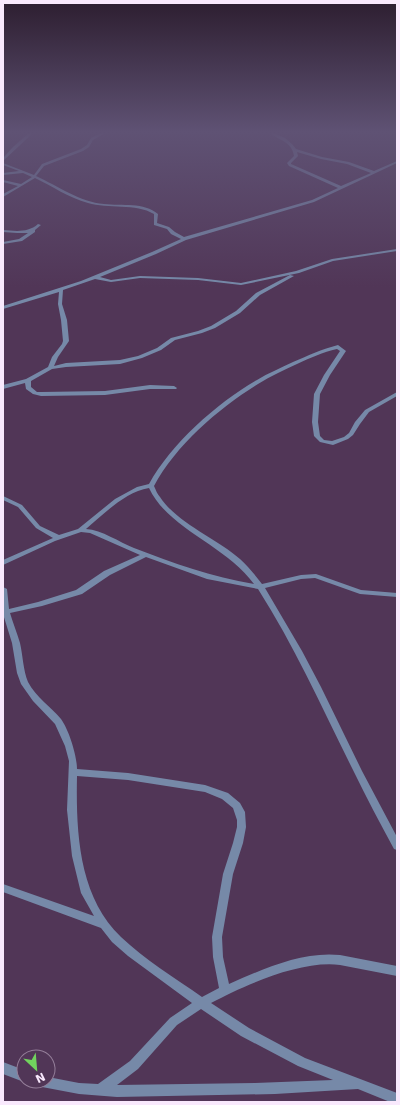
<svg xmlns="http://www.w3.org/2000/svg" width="400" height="1105" font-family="'DejaVu Sans',sans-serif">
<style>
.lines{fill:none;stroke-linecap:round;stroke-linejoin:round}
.street{fill:#7689a8;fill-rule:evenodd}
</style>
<rect width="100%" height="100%" fill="#513657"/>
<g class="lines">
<g class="street">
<polygon points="29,133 33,133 3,161 3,158 13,147"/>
<path d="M101,133H105L93,140L89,147L83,151L44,166L36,176C58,186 80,202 104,204C122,206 144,202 158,214L157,223L169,227L175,232L184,237L312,200L338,188L289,166L287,163L294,156C292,141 278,140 270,133H273L285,138L292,144L296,149L322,157L349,162L374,171L397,161V163L314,202L186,240L156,254L100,277L111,280L140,276L198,278L241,283L296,271L332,259L397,249V251L333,261L299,273L241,285L198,280L140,278L111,282L95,279L63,290L62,304L67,320L69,341L58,357L54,366L66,363L120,360L138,356L157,348L171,338L198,331L211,326L236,311L256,293L290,275L294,276L260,295L240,313L215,328L202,333L175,340L161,350L142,358L120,364L66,367L52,369L31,381V387L37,392H41L105,391L150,385L174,386L177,388L176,389H150L105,395L41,396L33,394L26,389L25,383L3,389V385L26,379L48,367L52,357L62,344L63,341L61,320L58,304L59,292L3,309V306L81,281L152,252L181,239L171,234L167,229L154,225V214C136,203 108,209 88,203C69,198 52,186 35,178L3,197V194L18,186L3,182V180L21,184L32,177L23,173L3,175V173L19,171L3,165V163L34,175L42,164L81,149L87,145L91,138ZM297,152L321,159L347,164L371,173L341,186L291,164V163L298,156Z"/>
<path d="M38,224L41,225L35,230V232L22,241L3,244V242L19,239L28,233H17L3,232V230C15,231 28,233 38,224Z"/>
<path d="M338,345L346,351L330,375L320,394L318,422L320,436L324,440L332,441L344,437L349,433L355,422L365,410L397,392V396L369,412L360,424L353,435L348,439L333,445L320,442L314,436L312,422L314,394L324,375L340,351L337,349C323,352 310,358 297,364C284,370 271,376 258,384C219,408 176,445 154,486C156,490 157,494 160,497C177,523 216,538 240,559C248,566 255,575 262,584L301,575L316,574L361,590L397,593V597L360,594L315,578L301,579L265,588L302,651L321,687L362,771L397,837V850L394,849C380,823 366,797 353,770C322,708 295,647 258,589L207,579L146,557L110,575L82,594L42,606L10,613C13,623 17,633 20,643C23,656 23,670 28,682C36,697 51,707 61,719C69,730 77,756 77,769L128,773L205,785L228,793L240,803L245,812L246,827L243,843L233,874L222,937L223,957L229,984C263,969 302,951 340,955L397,966V976L340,965C301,960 245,985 211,1003L249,1028L305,1058L397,1093V1102H390L358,1089L275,1094L117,1097L79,1094L42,1087L38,1085L36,1081H48V1077L79,1083L98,1084L130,1061L170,1018L192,1003L128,956L112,942L101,928L3,892V884L94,916L81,893L72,856L67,810L69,761L65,746L55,724L33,701L21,684L17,673L12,643L3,614V587L7,589L9,609L38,602L76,590L104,571L140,555L90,533L81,532L55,541L3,565V560L53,538L36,528L18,507L3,500V496L22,505L40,526L59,535L78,529L115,499L137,487L149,484C171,444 217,403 257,380C268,373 281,368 293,362C307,356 322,349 338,345ZM149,488C168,529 226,545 254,584C212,577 173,563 134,548C119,542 102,530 86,529C105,513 125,492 149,488ZM77,776L128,780L205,792L222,799L233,808L237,820V827L233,843L223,874L212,937L213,957L219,988L202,997C175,978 144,959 121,937C78,896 76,830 77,776ZM201,1009L241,1036L298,1066L333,1080L255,1083L117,1085L138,1069L177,1025Z"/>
<polygon points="3,1062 24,1070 24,1081 26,1081 24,1082 3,1074"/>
</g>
</g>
<linearGradient id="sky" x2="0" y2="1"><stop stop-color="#2d1e30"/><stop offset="0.46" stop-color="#5f5274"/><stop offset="1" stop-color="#5f5274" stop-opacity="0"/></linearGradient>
<rect width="400" height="287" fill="url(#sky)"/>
<rect width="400" height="1105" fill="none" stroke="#f9e9fd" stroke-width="8"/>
<g transform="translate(36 1069) rotate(154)"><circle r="19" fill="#513657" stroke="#947e99"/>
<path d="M0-3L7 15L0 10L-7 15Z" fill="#71d25e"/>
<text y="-6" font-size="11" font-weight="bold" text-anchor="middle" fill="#f9e9fd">N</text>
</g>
</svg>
